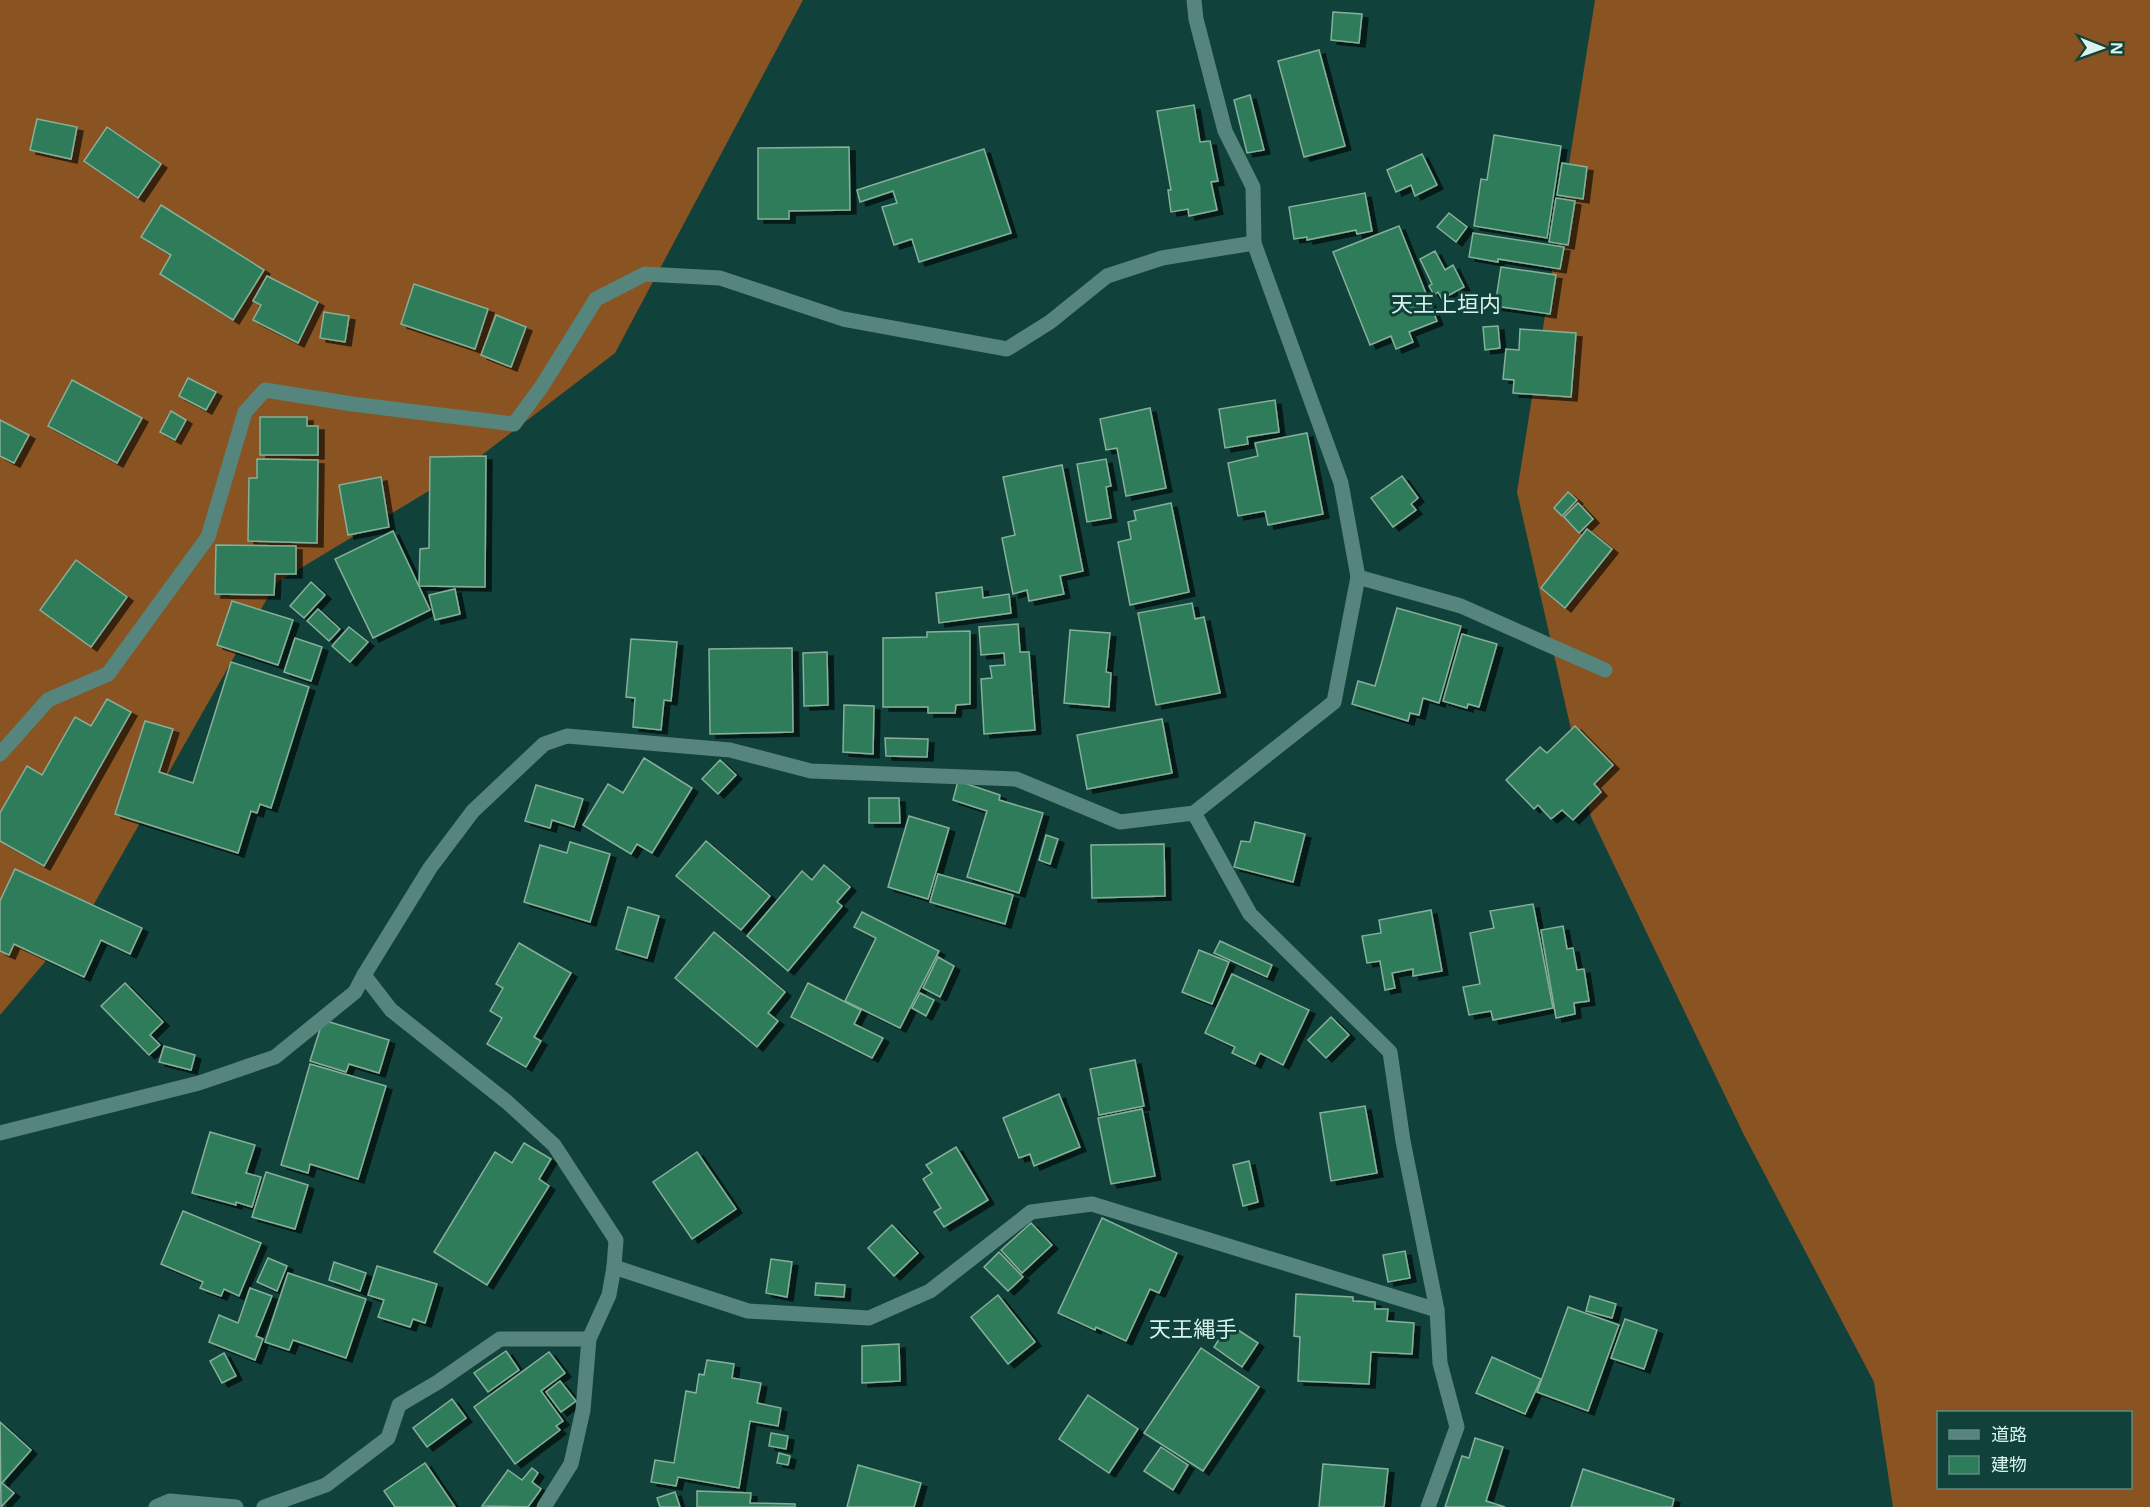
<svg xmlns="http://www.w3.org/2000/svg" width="2150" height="1507" font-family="'Noto Sans','Noto Sans JP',sans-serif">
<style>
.forest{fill:#895421;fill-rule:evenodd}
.building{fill:#2d7c5a;stroke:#87af9a;stroke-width:1.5;filter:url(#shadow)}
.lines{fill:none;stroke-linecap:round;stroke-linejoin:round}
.minor{stroke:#55857c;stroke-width:15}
.labels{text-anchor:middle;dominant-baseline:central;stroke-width:6;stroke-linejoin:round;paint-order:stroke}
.neighbourhood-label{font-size:22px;fill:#d9f2ec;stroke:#10423b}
</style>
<defs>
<filter id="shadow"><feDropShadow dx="6" dy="4" stdDeviation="0" flood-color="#0009"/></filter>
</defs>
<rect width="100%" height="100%" fill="#10423b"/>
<g class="forest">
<polygon points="0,0 803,0 615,353 457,474 276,583 94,904 0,1015"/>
<path d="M1595,0H2150V1507H1893L1874,1382L1743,1133L1591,817L1517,492ZM1938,1412H2130V1488H1938Z"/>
</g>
<g class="building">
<polygon points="1333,12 1362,14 1359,43 1331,40"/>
<polygon points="1319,50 1345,146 1304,157 1278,61"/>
<polygon points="1250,95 1264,150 1247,153 1234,100"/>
<polygon points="1194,105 1200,142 1210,141 1218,181 1211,182 1217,210 1189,216 1188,209 1171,212 1168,190 1171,190 1157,111"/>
<polygon points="37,119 77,127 71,159 30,150"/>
<polygon points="107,127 161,164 138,198 84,161"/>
<polygon points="1494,135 1561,146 1547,238 1474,226 1481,179 1487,180"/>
<polygon points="849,147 850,210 789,211 789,219 758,219 758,148"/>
<polygon points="984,149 1011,233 919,262 912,239 894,245 882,207 897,203 893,191 860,202 857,190"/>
<polygon points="1422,154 1437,185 1415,196 1411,185 1396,192 1387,170"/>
<polygon points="1562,163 1587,167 1583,199 1557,195"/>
<polygon points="1365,193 1372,231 1357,234 1356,230 1307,240 1307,237 1294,239 1289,207"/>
<polygon points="1556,198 1575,201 1568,245 1549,242"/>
<polygon points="161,205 264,270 233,320 160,274 171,255 141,237"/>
<polygon points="1449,213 1467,227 1456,242 1437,227"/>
<polygon points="1399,226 1437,321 1409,332 1413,342 1396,349 1391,336 1370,345 1333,252"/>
<polygon points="1473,233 1564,247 1560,269 1498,259 1498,262 1469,257"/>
<polygon points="1435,251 1445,270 1453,265 1464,287 1442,299 1438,292 1434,295 1429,286 1432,284 1420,259"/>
<polygon points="1501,267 1556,275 1550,314 1495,306"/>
<polygon points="267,276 318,302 298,343 253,320 261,305 253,301"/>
<polygon points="414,284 488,309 475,349 401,324"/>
<polygon points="324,312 349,316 345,342 320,338"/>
<polygon points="496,315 526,327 511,367 481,355"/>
<polygon points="1498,326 1500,348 1485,350 1483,327"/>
<polygon points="1520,329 1576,333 1571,397 1513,393 1514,380 1503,379 1506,349 1519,350"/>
<polygon points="188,378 216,392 206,410 179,396"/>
<polygon points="72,380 142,418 117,463 48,426"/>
<polygon points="1275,400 1279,432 1247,437 1248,444 1225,448 1219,409"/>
<polygon points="1150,408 1166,488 1126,496 1117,448 1106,450 1100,419"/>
<polygon points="171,411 186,420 175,440 160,432"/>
<polygon points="260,417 307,417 307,426 318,426 318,455 260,455"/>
<polygon points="0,420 29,435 14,463 0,456"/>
<polygon points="1307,433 1323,514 1268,525 1265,511 1238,516 1228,463 1258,456 1255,443"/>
<polygon points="486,456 485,587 419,586 420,549 429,548 430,457"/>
<polygon points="257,459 318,460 317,543 248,541 249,478 257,478"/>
<polygon points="1106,459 1111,486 1106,487 1111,518 1087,522 1077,464"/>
<polygon points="1062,465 1083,571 1060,576 1064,594 1029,601 1027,590 1013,594 1002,538 1015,535 1003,477"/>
<polygon points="1402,476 1418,498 1411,504 1416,510 1393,527 1371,498"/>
<polygon points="381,477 389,527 348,535 339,485"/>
<polygon points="1568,492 1577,500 1562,516 1554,508"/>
<polygon points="1171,503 1189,592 1130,605 1118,542 1131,539 1128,522 1136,520 1134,511"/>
<polygon points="1578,503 1593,519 1579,533 1564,517"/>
<polygon points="1587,529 1612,549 1565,608 1541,588"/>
<polygon points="393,531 430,610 373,638 335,559"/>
<polygon points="216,545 296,546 296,574 275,574 274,595 215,594"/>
<polygon points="76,560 127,597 91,647 40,610"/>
<polygon points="311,582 325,595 304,618 290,606"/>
<polygon points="982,587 983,598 1009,594 1011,613 939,623 936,593"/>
<polygon points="455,589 460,614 435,620 429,595"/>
<polygon points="232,601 293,620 278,665 217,645"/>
<polygon points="1192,603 1195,619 1204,617 1220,693 1156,705 1138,613"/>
<polygon points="1397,608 1461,626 1439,703 1423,698 1419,715 1410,713 1408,721 1352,704 1358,681 1375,686"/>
<polygon points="318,609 340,629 329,641 307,621"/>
<polygon points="1018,624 1020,652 1029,652 1035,730 984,734 981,679 992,678 990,666 1005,665 1004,653 981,655 979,627"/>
<polygon points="349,627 368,642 350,662 332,646"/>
<polygon points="1070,630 1110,633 1106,672 1111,673 1109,707 1064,703"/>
<polygon points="970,631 970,704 956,705 955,713 928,713 928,707 883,707 883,638 927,637 927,632"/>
<polygon points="1462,634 1497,644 1479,707 1468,704 1467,708 1443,701"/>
<polygon points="295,638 322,647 311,681 284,672"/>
<polygon points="631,639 677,642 671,701 664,700 661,730 633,727 635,698 626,697"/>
<polygon points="792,648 793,732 710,734 709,649"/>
<polygon points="827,652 828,705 804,706 803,653"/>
<polygon points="231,662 309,687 271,808 260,804 257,813 251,811 238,853 115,814 145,721 173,729 159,772 193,783"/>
<polygon points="107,699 131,712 44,866 0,841 0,813 27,766 42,775 75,717 91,726"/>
<polygon points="844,705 874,706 873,754 843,752"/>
<polygon points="1162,719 1172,773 1087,789 1077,735"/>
<polygon points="1575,726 1613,765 1594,784 1601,792 1573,820 1562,810 1551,819 1538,805 1534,809 1506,780 1540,747 1547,753"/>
<polygon points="885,738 928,739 927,757 886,756"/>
<polygon points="644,758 692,788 652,853 637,844 631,854 583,825 608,784 623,793"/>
<polygon points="720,760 736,775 718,794 702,779"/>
<polygon points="958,781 1000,795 999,800 1043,813 1019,893 967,877 987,811 953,800"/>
<polygon points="536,785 583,799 574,827 552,820 550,828 525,821"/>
<polygon points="869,798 899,798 900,823 869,823"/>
<polygon points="909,816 949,828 928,899 888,887"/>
<polygon points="1255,822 1305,834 1293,882 1234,867 1241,841 1250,842"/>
<polygon points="1046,835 1058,839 1050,864 1039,860"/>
<polygon points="706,841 770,896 741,930 676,876"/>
<polygon points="570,842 610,854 590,922 524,902 540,845 567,853"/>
<polygon points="1164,844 1165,896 1092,898 1091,845"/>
<polygon points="824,865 850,887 837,902 842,906 788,971 747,936 802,871 812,880"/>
<polygon points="15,869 142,928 130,954 101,940 84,977 14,944 9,955 0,951 0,901"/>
<polygon points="938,874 1013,895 1005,924 930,902"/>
<polygon points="1533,904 1553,1008 1493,1020 1491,1011 1469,1015 1463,987 1480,984 1470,933 1494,928 1490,911"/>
<polygon points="628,907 659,916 647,958 616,949"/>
<polygon points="1431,910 1442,971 1413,976 1413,969 1392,973 1395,988 1385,990 1380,961 1367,963 1362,936 1381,933 1379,920"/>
<polygon points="862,912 939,951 900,1028 845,1001 876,938 854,927"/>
<polygon points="1563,926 1567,949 1573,948 1577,970 1584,969 1589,1001 1574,1003 1575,1014 1556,1018 1541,930"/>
<polygon points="714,932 785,992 768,1013 778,1021 757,1047 675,978"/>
<polygon points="1220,941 1272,965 1267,977 1214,953"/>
<polygon points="519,943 571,973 534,1037 541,1041 526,1067 487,1044 502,1018 490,1011 503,988 496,984"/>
<polygon points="1199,950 1229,962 1212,1004 1182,992"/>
<polygon points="938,957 954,966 940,997 923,988"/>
<polygon points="1232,974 1309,1010 1283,1065 1260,1053 1255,1064 1232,1053 1235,1047 1205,1033"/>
<polygon points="125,983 163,1022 150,1035 160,1045 149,1055 101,1006"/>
<polygon points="808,983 861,1010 854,1024 883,1038 872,1058 791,1017"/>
<polygon points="920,993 934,1000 926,1016 912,1008"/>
<polygon points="1331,1017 1349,1035 1326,1058 1308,1040"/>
<polygon points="323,1020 389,1040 379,1073 349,1064 346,1072 310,1061"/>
<polygon points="164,1046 195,1055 191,1070 159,1062"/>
<polygon points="1135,1060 1144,1106 1099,1115 1090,1069"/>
<polygon points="310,1064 386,1086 358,1179 310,1164 308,1173 281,1165"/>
<polygon points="1059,1094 1080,1147 1034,1166 1030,1154 1019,1158 1003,1118"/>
<polygon points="1365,1106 1377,1173 1331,1181 1320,1113"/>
<polygon points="1142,1109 1155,1176 1111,1184 1098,1118"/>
<polygon points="210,1132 255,1145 246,1173 261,1177 252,1207 236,1202 236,1205 192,1193"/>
<polygon points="524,1143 551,1159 539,1179 549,1186 487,1285 434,1252 495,1152 512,1163"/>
<polygon points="956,1147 988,1200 944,1227 934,1212 941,1208 923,1179 932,1173 926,1165"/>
<polygon points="697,1152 736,1209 692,1239 653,1182"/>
<polygon points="1249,1161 1258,1202 1243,1206 1233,1165"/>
<polygon points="266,1172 308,1185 295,1229 252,1217"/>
<polygon points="183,1211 261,1243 239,1296 224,1289 221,1296 200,1288 203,1282 161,1264"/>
<polygon points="1102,1218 1177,1253 1159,1293 1150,1289 1126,1341 1096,1327 1095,1330 1058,1313"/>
<polygon points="1031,1223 1052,1245 1022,1273 1001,1250"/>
<polygon points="892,1225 918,1253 894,1276 868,1248"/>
<polygon points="1405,1251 1410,1278 1388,1282 1383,1255"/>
<polygon points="999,1252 1023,1277 1008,1291 984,1267"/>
<polygon points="268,1258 287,1266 277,1291 257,1282"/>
<polygon points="771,1259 792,1262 787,1297 766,1293"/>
<polygon points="334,1262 366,1273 360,1291 329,1280"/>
<polygon points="377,1266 437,1284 425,1323 413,1319 410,1327 378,1317 384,1300 368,1295"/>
<polygon points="288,1273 366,1299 346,1358 293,1340 289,1350 265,1342"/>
<polygon points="816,1283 845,1285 844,1297 815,1295"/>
<polygon points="250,1288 272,1296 256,1336 263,1339 255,1360 209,1342 219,1315 238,1323"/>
<polygon points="1296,1294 1353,1297 1353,1301 1375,1302 1375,1309 1388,1309 1387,1321 1414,1323 1412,1354 1371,1352 1369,1384 1298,1381 1300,1337 1294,1336"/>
<polygon points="998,1295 1035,1342 1008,1364 971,1317"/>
<polygon points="1590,1296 1616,1304 1612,1318 1586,1311"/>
<polygon points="1568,1307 1619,1325 1588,1411 1537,1392"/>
<polygon points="1625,1319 1657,1330 1644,1369 1611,1358"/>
<polygon points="1229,1324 1258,1343 1242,1367 1214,1347"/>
<polygon points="899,1344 900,1381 862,1383 862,1346"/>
<polygon points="1201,1348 1259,1387 1203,1471 1144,1433"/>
<polygon points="506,1351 519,1370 488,1392 474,1373"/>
<polygon points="549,1352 565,1373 541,1391 563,1421 556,1426 560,1430 515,1464 474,1407"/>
<polygon points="224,1353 236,1376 222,1383 210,1361"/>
<polygon points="1492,1357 1541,1379 1525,1414 1476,1393"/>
<polygon points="707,1360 734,1364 732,1378 761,1383 757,1403 781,1408 778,1426 750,1421 739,1488 678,1477 676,1486 651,1482 655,1460 674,1463 686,1391 696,1393 699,1374 704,1375"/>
<polygon points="560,1381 576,1401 561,1412 546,1392"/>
<polygon points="1088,1395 1138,1429 1109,1473 1059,1439"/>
<polygon points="452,1399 466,1418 427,1447 413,1428"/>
<polygon points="0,1422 31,1450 2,1483 14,1493 1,1507"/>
<polygon points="771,1433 788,1436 786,1449 769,1446"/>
<polygon points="1475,1438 1503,1447 1486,1501 1505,1507 1445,1507 1462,1456 1469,1458"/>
<polygon points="1161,1447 1188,1465 1173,1490 1144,1471"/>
<polygon points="779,1453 790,1456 788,1465 777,1463"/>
<polygon points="425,1463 455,1507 395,1507 384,1491"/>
<polygon points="1323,1464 1388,1469 1384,1507 1319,1507"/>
<polygon points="858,1465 921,1483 914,1507 847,1507"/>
<polygon points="532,1468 538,1473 532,1482 541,1489 528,1507 482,1506 508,1470 522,1480"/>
<polygon points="1583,1469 1674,1499 1672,1507 1571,1507"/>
<polygon points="697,1491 751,1493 750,1503 795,1504 795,1507 697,1507"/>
<polygon points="675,1492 680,1507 660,1507 657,1498"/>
</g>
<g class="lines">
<g class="minor">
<polyline points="1358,577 1461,606 1605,670"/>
<polyline points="0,754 48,700 108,674 208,537 245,412 265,390 352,404 514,424 542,386 596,299 645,274 720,278 843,319 1007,349 1050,322 1107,276 1162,258 1254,243 1253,187 1225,131 1196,19 1194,0"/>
<polyline points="1194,813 1250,914 1390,1052 1403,1141 1437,1310 1440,1363 1457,1427 1428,1507"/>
<polyline points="364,975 430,868 473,811 544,744 567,736 730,750 811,771 1016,779 1120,822 1194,813 1334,702 1358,577 1341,483 1254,243"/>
<polyline points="0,1133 199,1083 275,1057 355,992 364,975 391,1010 507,1102 554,1145 616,1240 614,1267 609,1295 589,1339 583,1410 571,1464 544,1507"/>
<polyline points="614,1267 748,1311 869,1318 930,1291 1031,1212 1092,1204 1437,1310"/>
<polyline points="156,1507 170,1501 236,1507"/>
<polyline points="264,1507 326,1485 388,1438 399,1405 438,1382 500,1339 589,1339"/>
</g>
</g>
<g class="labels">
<g class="neighbourhood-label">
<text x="1446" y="303">天王上垣内</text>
<text x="1193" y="1328">天王縄手</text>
</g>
</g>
<rect x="1937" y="1411" width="195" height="78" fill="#10423b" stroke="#608882" stroke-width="1.5"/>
<rect x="1949" y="1430" width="30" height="9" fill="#55857c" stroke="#608882" stroke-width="1.5"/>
<text x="1991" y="1441" font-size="18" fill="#d9f2ec">道路</text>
<rect x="1949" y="1456" width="30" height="18" fill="#2d7c5a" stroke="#608882" stroke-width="1.5"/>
<text x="1991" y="1471" font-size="18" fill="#d9f2ec">建物</text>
<g transform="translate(2102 48) rotate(91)" stroke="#10423b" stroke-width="4.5" paint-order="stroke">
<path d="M0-4.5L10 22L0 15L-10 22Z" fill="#d9f2ec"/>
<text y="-9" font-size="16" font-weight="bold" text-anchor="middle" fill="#d9f2ec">N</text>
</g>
</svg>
